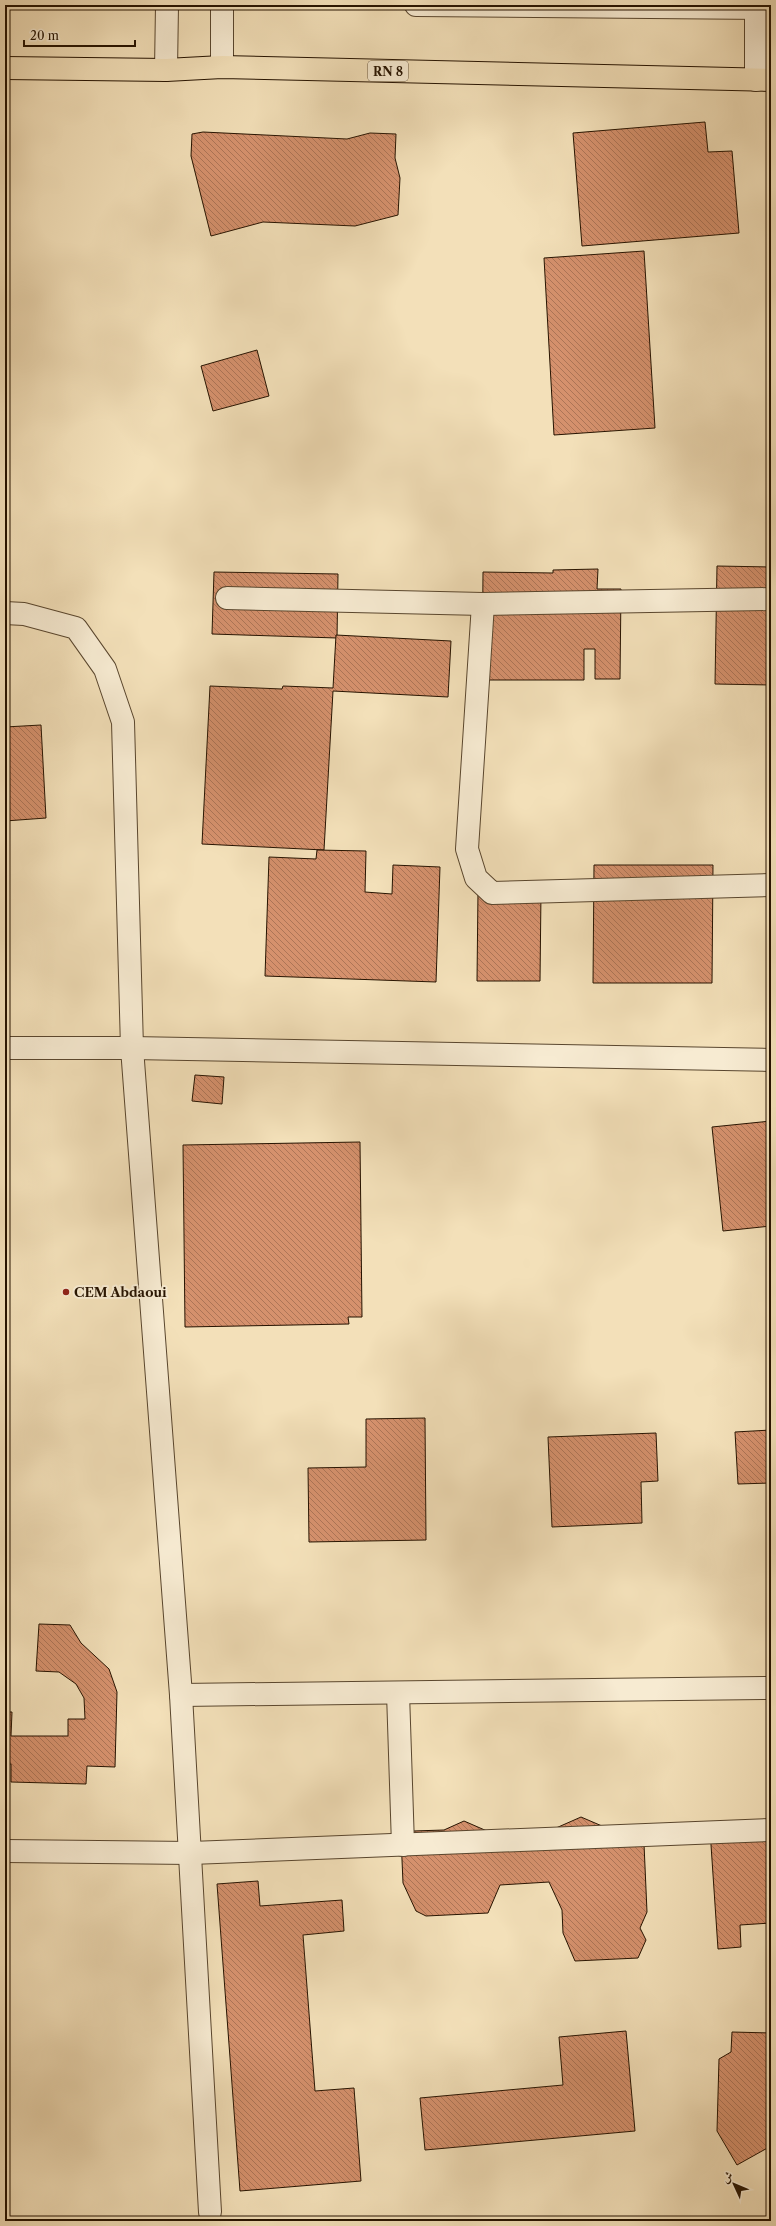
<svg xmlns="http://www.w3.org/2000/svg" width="776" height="2226" font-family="'Libre Caslon Text',Amiri,serif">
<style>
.building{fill:url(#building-back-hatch);stroke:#261300}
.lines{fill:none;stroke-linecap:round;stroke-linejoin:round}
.minor-casing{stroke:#59462e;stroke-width:24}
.major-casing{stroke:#261300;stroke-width:24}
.minor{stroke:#f7ebd2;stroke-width:22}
.major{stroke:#f3e0b9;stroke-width:22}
.poi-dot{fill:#8f2418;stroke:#f7ebd2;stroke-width:1.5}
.labels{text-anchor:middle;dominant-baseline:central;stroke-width:4;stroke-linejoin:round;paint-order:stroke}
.shield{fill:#f7ebd2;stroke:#65543f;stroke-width:1}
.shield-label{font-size:12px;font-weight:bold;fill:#261300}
.poi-label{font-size:13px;font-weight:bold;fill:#261300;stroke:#f7ebd2;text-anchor:start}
</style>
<defs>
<pattern id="building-back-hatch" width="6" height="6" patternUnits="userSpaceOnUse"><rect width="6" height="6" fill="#d5916d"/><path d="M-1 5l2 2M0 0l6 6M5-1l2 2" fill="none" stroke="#ad7557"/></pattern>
</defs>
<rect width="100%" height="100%" fill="#f3e0b9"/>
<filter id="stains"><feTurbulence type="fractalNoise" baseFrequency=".005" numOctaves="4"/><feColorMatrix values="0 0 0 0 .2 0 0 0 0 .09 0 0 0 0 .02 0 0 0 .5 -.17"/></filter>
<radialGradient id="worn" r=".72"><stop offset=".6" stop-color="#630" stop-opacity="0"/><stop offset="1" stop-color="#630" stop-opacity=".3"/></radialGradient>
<g class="building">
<polygon points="705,122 708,152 732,151 739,233 582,246 573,133"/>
<polygon points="203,132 347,139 370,133 396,134 395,158 400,178 398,215 355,226 263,222 211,236 191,156 192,134"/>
<polygon points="644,251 655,428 554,435 544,258"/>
<polygon points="257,350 269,396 213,411 201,366"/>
<polygon points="717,566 771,567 771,685 715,684"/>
<polygon points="598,569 597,589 621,589 620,679 595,679 595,649 584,649 584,680 482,680 483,572 553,573 553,570"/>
<polygon points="214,572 338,574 337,638 212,634"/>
<polygon points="336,635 451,641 448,697 333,691 324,850 202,844 210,686 282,689 283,686 333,688"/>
<polygon points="41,725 46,818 5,821 5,727"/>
<polygon points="317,850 366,851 365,892 392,894 393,865 440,867 436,982 265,976 269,857 316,859"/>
<polygon points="594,865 713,865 712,983 593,983"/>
<polygon points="478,891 541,892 540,981 477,981"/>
<polygon points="195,1075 224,1077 222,1104 192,1101"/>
<polygon points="771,1121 771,1226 723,1231 712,1127"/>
<polygon points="360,1142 362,1317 348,1317 349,1324 185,1327 183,1145"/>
<polygon points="425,1418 426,1540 309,1542 308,1468 366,1467 366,1419"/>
<polygon points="771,1430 771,1483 738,1484 735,1432"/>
<polygon points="656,1433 658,1481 641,1482 642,1523 552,1527 548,1437"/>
<polygon points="39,1624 70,1625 81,1643 109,1669 117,1692 115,1767 87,1766 86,1784 11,1782 11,1764 5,1764 5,1712 12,1712 11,1736 68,1736 68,1719 85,1719 84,1698 76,1684 59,1672 36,1671"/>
<polygon points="581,1817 644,1844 647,1912 640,1928 646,1940 638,1958 575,1961 563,1933 562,1910 549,1882 500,1885 488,1913 426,1916 416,1911 403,1883 401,1837 413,1831 444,1830 464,1821 487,1831 556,1828"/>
<polygon points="771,1826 771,1923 740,1925 741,1947 718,1949 710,1830"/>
<polygon points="258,1881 260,1906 342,1900 344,1931 303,1935 315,2091 354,2088 361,2181 240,2191 217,1884"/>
<polygon points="626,2031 635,2131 425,2150 420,2098 563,2085 559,2037"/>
<polygon points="732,2032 771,2033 771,2146 737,2165 717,2131 719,2059 731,2052"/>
</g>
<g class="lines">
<g class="minor-casing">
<g id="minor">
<polyline points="416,5 771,8"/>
<polyline points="222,67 222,5"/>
<polyline points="166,70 167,5"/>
<polyline points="756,80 756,5"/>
<polyline points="227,598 483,604 771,599"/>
<polyline points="483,604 467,849 476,878 492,893 771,885"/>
<polyline points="5,613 24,614 76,628 105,669 123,722 132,1048 181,1695 210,2212"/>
<polyline points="5,1048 132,1048 771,1060"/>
<polyline points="398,1693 403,1845"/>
<polyline points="181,1695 771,1688"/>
<polyline points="5,1851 191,1853 771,1830"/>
</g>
</g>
<g class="major-casing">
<polyline id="major" points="5,68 166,70 222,67 771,80"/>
</g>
<use href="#minor" class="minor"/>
<use href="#major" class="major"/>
</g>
<circle class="poi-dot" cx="66" cy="1292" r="4"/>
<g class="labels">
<rect class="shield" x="368" y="61" width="40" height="20" rx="3"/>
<g class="shield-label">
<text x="388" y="71">RN 8</text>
</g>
<g class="poi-label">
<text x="74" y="1292">CEM Abdaoui</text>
</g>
</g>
<rect width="776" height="2226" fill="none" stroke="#f3e0b9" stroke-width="20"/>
<rect x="6" y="6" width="764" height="2214" fill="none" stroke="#261300" stroke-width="2"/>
<rect x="10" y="10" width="756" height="2206" fill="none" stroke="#261300"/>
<g transform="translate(734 2184) rotate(314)" stroke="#f7ebd2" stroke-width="3" paint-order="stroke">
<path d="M0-3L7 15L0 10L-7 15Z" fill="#261300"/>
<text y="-6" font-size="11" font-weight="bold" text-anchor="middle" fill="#261300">ش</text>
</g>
<path d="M24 40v6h111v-6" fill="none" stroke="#261300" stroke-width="2"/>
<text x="30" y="40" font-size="12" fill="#261300" stroke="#f7ebd2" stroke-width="3" paint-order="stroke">20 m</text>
<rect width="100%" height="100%" filter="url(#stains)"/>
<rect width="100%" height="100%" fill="url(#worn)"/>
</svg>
